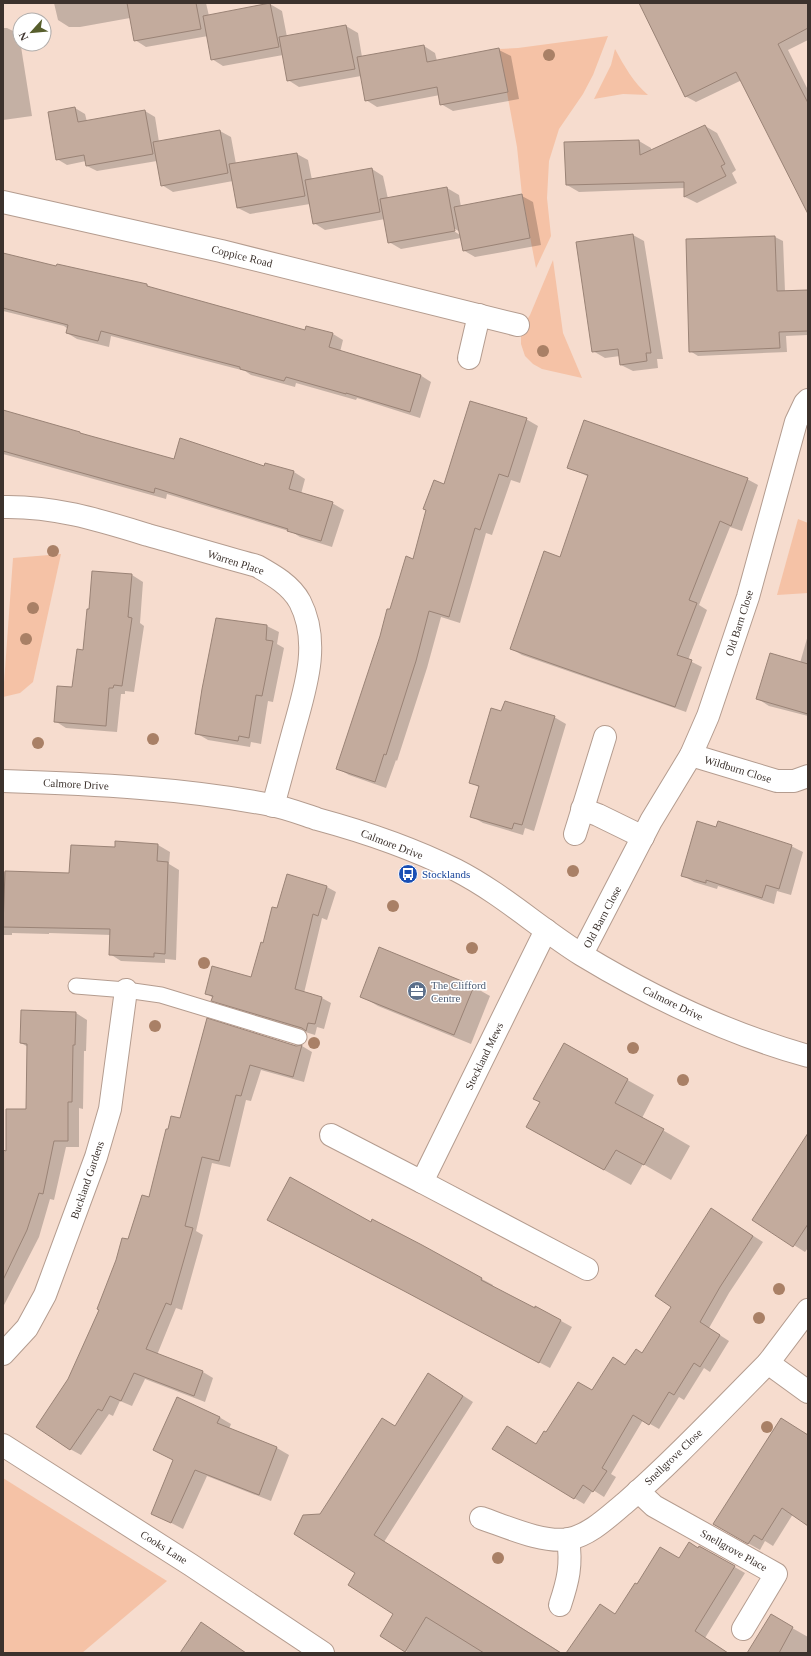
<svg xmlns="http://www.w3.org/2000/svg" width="811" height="1656" font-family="Georgia,serif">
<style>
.green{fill:#f5c2a6}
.shadow{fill:#0003;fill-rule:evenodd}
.building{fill:#c3ab9d;stroke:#9a8376}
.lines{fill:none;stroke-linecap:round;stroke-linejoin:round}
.service-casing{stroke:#b49c8f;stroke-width:17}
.minor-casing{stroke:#b49c8f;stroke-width:24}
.tertiary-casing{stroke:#b49c8f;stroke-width:24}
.service{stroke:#fff;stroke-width:15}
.minor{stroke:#fff;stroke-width:22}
.tertiary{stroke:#fff;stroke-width:22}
.tree{fill:#a98066}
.labels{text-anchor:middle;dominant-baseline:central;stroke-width:3;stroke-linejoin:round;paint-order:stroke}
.street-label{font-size:11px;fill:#3c322d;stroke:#fff}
.transit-label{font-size:11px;fill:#164399;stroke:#fff;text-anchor:start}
.service-label{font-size:11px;fill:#4e5e75;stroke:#fff;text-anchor:start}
</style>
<rect width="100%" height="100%" fill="#f6dcce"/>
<g class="green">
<polygon points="608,36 593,75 583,94 559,129 549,161 547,198 551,236 536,268 522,195 517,147 499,49 518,48"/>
<path d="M615,49C624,66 634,83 648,95L623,94L594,99L611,65Z"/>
<polygon points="553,260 563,333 582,378 542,369 533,364 525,356 521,344 521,330 530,315"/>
<polygon points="798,519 808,523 808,593 777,595"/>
<polygon points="61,554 33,682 20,693 3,697 13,558"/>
<polygon points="3,1478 167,1581 82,1653 3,1653"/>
</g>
<g class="shadow">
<polygon points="54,3 206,3 209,16 270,4 282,11 287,37 346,26 358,33 362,57 424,46 435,53 437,61 499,50 511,56 519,99 453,111 441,104 440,95 377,107 366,100 361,76 299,87 288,80 283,55 223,66 212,59 208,36 146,47 135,40 130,18 80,27 69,27 58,20"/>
<polygon points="641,3 808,3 808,40 788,50 808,90 808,182 742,80 696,102 685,96"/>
<polygon points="3,28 7,28 19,34 32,116 3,120"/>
<path d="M75,108L85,114L87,122L145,111L155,117L159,142L220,131L231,137L236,164L297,154L308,160L312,180L372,169L383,176L388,199L447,188L459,195L461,207L522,196L533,202L541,245L475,257L463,250L461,238L401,249L389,242L385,219L325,230L314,223L310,204L250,214L238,208L233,181L173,192L162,185L157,161L97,171L87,166L86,161L67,165L57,159ZM452,227L460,232V235L451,229Z"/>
<polygon points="705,126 717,133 736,170 732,173 737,183 697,203 685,197 685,188 579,192 567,185 639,141 651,148 651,151"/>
<polygon points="633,235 644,241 663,359 657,359 658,368 633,371 621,365 620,356 605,358 593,351"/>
<polygon points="775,237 783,241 785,291 808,291 808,335 786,336 787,352 698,356 690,351"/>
<polygon points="3,254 57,267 147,285 155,290 306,332 333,334 343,340 340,352 420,375 431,382 420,418 357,398 356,400 296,383 295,387 251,375 245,371 111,336 109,347 77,339 67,333 68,329 64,326 3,311"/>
<polygon points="3,413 175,460 264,468 265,464 294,472 305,479 301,494 332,503 344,510 332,547 300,537 292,532 167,494 166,499 3,454"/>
<polygon points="526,419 538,426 520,483 511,480 492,535 486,533 460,623 441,617 427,668 397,761 396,760 386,788 349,775 337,768 391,611 444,485"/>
<polygon points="568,467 747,479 758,485 742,531 730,527 699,605 707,610 688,660 702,667 686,712 522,655 512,649 560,558 589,477"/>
<polygon points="132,575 143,582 140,623 144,626 134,692 125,691 125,694 121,694 117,732 66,728 55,721 73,688 84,651 90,610"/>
<polygon points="217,619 267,626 279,632 277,644 284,648 273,702 268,701 261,744 251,742 250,747 208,740 196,733"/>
<polygon points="808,635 808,716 769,706 758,699 800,663"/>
<polygon points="502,712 554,717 566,724 534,831 525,828 523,835 483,823 471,816 480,788 471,782"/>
<polygon points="116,842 158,845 170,852 169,864 179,870 176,960 165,959 165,963 121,961 110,954 111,935 49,933 49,934 12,933 12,935 3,935 3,872 70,875 116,848"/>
<polygon points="791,846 803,852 791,895 777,891 774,904 718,886 717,889 694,882 682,875"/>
<polygon points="327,887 336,892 327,920 322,918 304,993 322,998 331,1003 324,1029 317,1027 315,1035 222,1006 213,1000 213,998 206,993 252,978 277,910"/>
<polygon points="474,987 490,996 471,1044 378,1006 361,996"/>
<polygon points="76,1013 87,1020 86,1051 84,1051 83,1109 79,1108 79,1147 66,1147 54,1200 50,1199 39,1237 3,1307 3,1151 7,1152 27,1110 28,1047 21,1043"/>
<polygon points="207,1020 296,1047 302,1046 312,1052 304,1082 261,1070 251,1101 246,1100 230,1167 212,1163 196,1231 203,1235 182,1310 176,1308 157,1355 203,1372 213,1378 205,1402 145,1379 132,1406 120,1401 113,1416 109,1414 81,1455 70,1449 69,1380 129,1241 150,1198 169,1130 180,1119"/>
<polygon points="564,1044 654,1095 642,1118 690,1146 671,1180 643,1164 631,1185 554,1142 542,1102"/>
<polygon points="808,1134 808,1248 805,1252 754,1220"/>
<polygon points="720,1215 763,1242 729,1293 709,1328 729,1341 710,1372 704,1368 684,1400 679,1397 659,1429 643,1420 611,1474 616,1477 604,1497 593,1490 584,1504 574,1498 536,1445 546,1433 592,1391 643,1354 672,1306"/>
<polygon points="371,1223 421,1246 493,1285 492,1287 535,1310 536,1307 572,1327 550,1368 331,1252 331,1253 280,1227"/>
<polygon points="439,1380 473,1402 384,1542 562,1653 409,1653 381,1636 395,1613 356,1573 321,1515 395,1427"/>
<polygon points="219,1417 231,1424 229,1429 277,1448 289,1455 271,1501 207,1476 183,1529 152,1513 174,1460 154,1450"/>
<polygon points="781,1419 808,1436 808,1525 793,1514 773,1546 765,1541 760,1550 714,1524 742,1480 741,1480"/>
<polygon points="700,1547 745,1573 705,1638 728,1653 568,1653 616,1615 638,1586"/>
<polygon points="771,1616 808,1637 808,1653 748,1653"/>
</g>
<g class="building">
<polygon points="127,3 196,3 201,29 134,41"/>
<polygon points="270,3 279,47 211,60 203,16"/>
<polygon points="639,3 808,3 808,28 778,44 808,103 808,214 736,72 685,97"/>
<polygon points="346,25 355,69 287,81 279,37"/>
<polygon points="424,45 427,62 499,48 508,92 440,105 437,87 365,101 357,57"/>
<polygon points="75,107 78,122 145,110 153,154 86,166 84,155 56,160 48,112"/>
<polygon points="705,125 725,164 721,166 726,176 684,197 684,182 566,185 564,142 639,140 640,155"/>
<polygon points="220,130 228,173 161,186 153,142"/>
<polygon points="297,153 305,196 237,208 229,164"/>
<polygon points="372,168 380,212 313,224 305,180"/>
<polygon points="447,187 455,231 388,243 380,199"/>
<polygon points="522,194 530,238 463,251 454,207"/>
<polygon points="633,234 651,353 646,353 647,361 620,365 618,349 592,352 576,242"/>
<polygon points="775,236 777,291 808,290 808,331 779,332 780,348 689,352 686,239"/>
<polygon points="3,253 56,266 57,264 147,284 147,286 305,330 306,326 333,333 329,347 421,375 410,412 346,393 346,394 286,377 284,381 240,369 240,367 101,331 98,341 66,333 68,325 3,308"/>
<polygon points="470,401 527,418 508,477 499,474 480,530 475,528 449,617 429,611 416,661 386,755 384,754 375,782 336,769 380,636 387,609 390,609 406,556 413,559 426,510 423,509 434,480 444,484"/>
<polygon points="3,410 80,432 80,433 174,459 180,438 264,466 265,463 294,471 289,489 333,502 321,541 287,531 288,529 155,488 154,493 3,451"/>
<polygon points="584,420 748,478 731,526 720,521 689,600 697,603 677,655 692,660 675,707 510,649 544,551 560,557 588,475 567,468"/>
<polygon points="92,571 132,574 128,617 132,618 122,686 114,685 113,688 109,688 106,726 54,722 57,686 72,687 77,649 83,650 87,609 89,609"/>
<polygon points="216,618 267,625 266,640 273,641 262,696 256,695 249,738 239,736 238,741 195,734 202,689"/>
<polygon points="770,653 808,664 808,714 756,699"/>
<polygon points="505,701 555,716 522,825 514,823 512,829 470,817 479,786 469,783 491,708 501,711"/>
<polygon points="697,821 716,827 718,821 792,845 779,889 766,885 762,898 706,880 706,883 681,876"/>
<polygon points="115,841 158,844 157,861 168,862 165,954 154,953 154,957 109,955 110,929 3,927 5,871 69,873 71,845 115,847"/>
<polygon points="287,874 327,886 318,916 313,914 295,989 322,997 315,1024 308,1023 306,1031 302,1028 211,1001 213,996 205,994 212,966 251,977 261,942 263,943 272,907 277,908"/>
<polygon points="379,947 474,986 454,1035 360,997"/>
<polygon points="21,1010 76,1012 75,1045 73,1045 72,1102 68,1102 68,1141 54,1141 43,1194 39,1193 27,1230 3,1280 3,1150 6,1151 6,1109 26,1109 27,1044 20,1043"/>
<polygon points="207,1018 296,1046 302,1045 293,1077 250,1065 241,1096 236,1095 219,1161 202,1157 185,1226 193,1228 171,1305 166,1303 146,1349 203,1371 194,1396 134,1373 121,1401 110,1396 102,1411 98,1409 70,1450 36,1427 68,1379 99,1310 97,1309 116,1260 122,1238 128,1239 142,1195 149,1197 166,1129 168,1129 171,1116 180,1118"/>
<polygon points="564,1043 628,1079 615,1103 664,1129 644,1165 616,1150 604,1170 526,1127 540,1102 533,1099"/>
<polygon points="808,1133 808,1224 793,1247 752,1220"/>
<polygon points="290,1177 371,1222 372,1219 422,1245 482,1278 481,1280 506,1293 535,1308 535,1306 561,1320 539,1363 404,1291 267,1220"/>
<polygon points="711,1208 753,1236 720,1287 700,1322 720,1335 700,1367 694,1363 674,1395 669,1392 649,1425 633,1415 602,1468 607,1471 593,1492 583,1485 574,1499 492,1449 507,1426 536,1444 544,1431 546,1432 578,1382 592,1390 613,1357 625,1365 636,1349 642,1353 671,1307 655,1296"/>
<polygon points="428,1373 463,1396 374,1535 561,1653 484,1653 426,1617 405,1652 380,1636 393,1614 348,1585 355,1573 294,1534 303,1515 320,1514 382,1418 395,1426"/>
<polygon points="177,1397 220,1417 217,1423 277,1447 259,1495 195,1470 171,1523 151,1514 173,1460 153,1450"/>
<polygon points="781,1418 808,1435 808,1526 782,1508 762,1540 754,1535 748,1544 713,1524"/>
<polygon points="689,1542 698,1548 699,1546 735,1566 695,1631 728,1653 566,1653 600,1604 615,1614 635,1583 637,1584 660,1547 679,1558"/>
<polygon points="771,1614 793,1627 779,1653 747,1653"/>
<polygon points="201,1622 246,1653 180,1653"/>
</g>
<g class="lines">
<g class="service-casing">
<polyline id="service" points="76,986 126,990 161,995 299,1037"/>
</g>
<g class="minor-casing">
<g id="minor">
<polyline points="3,202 221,251 518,325"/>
<polyline points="469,358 479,315"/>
<path d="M3,507C55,506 99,520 148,535C184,545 220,556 257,566C273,575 291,585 300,602C321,643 305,689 294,729C287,755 280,780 273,806"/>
<polyline points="691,755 777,781 794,781 808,776"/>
<polyline points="582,809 598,815 643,837"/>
<polyline points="575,834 605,737"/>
<polyline points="546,930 422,1182 587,1269"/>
<polyline points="582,954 651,821 691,755 708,716 748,597 796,422 805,403 808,400"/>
<polyline points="331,1135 422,1182"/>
<polyline points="3,1354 27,1328 45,1295 96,1157 110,1109 126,990"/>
<polyline points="768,1363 808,1310"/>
<polyline points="638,1491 654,1506 776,1574 743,1629"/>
<path d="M481,1518C505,1526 544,1544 569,1539C590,1535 609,1516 625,1503C675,1460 721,1410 768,1363L808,1392"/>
<path d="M560,1605C568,1581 572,1565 568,1539"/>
</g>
</g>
<g class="tertiary-casing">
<g id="tertiary">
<path d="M3,781C93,784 183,788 271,805C287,808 302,814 317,819C365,832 412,848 456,870C501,893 539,928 582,955C653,998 729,1034 808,1056"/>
<polyline points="3,1445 191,1565 323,1653"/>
</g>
</g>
<use href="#service" class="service"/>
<use href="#minor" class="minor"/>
<use href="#tertiary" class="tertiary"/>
</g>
<g class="tree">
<circle cx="549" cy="55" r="6"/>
<circle cx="543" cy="351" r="6"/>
<circle cx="53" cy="551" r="6"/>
<circle cx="33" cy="608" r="6"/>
<circle cx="26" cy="639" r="6"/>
<circle cx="153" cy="739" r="6"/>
<circle cx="38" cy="743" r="6"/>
<circle cx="573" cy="871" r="6"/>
<circle cx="393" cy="906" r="6"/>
<circle cx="472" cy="948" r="6"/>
<circle cx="204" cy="963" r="6"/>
<circle cx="155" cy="1026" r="6"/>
<circle cx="314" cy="1043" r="6"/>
<circle cx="633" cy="1048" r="6"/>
<circle cx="683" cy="1080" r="6"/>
<circle cx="779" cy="1289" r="6"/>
<circle cx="759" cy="1318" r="6"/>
<circle cx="767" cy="1427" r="6"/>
<circle cx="498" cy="1558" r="6"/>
</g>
<defs>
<g id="bus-disc" transform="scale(1)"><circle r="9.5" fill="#1a4fb4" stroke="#fff"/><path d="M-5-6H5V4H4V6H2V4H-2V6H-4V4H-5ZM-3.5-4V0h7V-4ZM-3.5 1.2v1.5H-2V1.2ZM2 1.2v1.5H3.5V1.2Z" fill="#fff"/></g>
<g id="office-disc" transform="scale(1)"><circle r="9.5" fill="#5c6f8a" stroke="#fff"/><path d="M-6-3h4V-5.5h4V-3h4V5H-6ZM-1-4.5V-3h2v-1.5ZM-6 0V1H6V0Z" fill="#fff"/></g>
</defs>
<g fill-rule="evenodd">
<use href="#bus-disc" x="408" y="874"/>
<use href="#office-disc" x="417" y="991"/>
</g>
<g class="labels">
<g class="street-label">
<text transform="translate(242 256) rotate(14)">Coppice Road</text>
<text transform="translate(236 562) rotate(18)">Warren Place</text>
<text transform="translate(739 623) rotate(-72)">Old Barn Close</text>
<text transform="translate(738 769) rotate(17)">Wildburn Close</text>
<text transform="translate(76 784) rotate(3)">Calmore Drive</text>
<text transform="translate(392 844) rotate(21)">Calmore Drive</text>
<text transform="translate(602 917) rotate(-62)">Old Barn Close</text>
<text transform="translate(673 1003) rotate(26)">Calmore Drive</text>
<text transform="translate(484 1056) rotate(-64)">Stockland Mews</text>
<text transform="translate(87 1180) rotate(-71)">Buckland Gardens</text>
<text transform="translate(673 1457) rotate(-44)">Snellgrove Close</text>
<text transform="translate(164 1547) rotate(32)">Cooks Lane</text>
<text transform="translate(734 1550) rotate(29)">Snellgrove Place</text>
</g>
<g class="transit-label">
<text x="422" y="874">Stocklands</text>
</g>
<g class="service-label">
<text x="431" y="985">The Clifford<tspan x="431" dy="13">Centre</tspan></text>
</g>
</g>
<rect width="811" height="1656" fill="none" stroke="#3c322d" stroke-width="8"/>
<g transform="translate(32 32) rotate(243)"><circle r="19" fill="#ffffff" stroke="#b1adab"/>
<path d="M0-3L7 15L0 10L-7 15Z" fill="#575e2c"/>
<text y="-6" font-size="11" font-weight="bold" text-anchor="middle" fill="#3c322d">N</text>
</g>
</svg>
